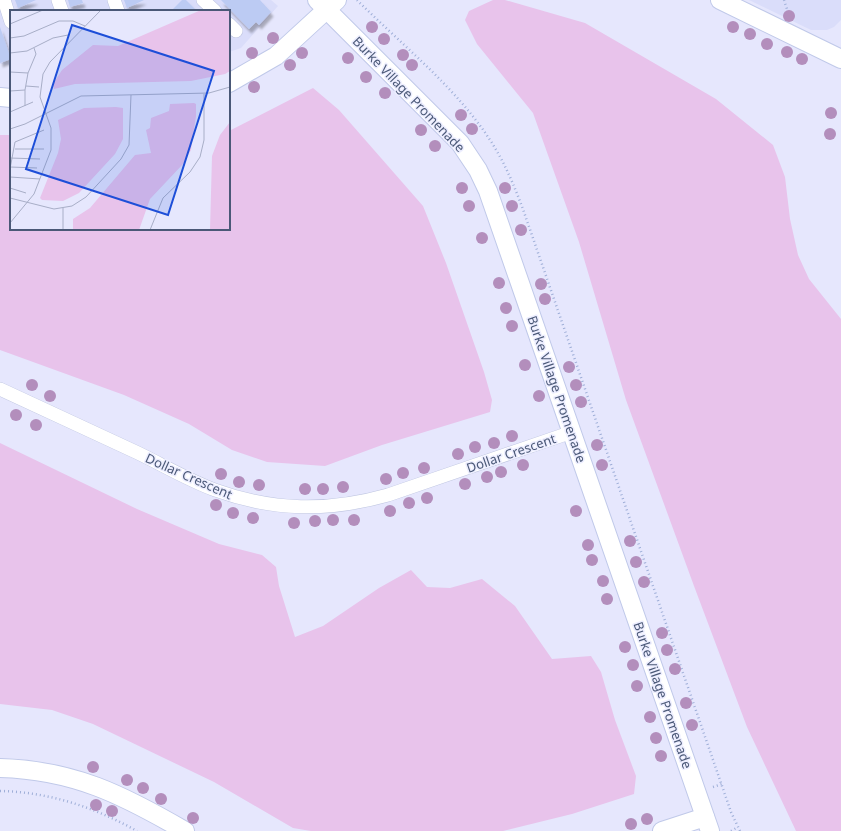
<svg xmlns="http://www.w3.org/2000/svg" width="841" height="831" font-family="'Noto Sans',sans-serif">
<style>
.residential{fill:#daddfa}
.green{fill:#e8c3eb}
.building{fill:#bccbf3;filter:url(#shadow)}
.lines{fill:none;stroke-linecap:round;stroke-linejoin:round}
.street-casing{stroke:#bec5e0;stroke-width:14}
.secondary-casing{stroke:#c0c9e9;stroke-width:20}
.path{stroke:#9fafd8;stroke-width:2.5;stroke-dasharray:1 3;stroke-linecap:butt}
.street{stroke:#fff;stroke-width:13}
.secondary{stroke:#fff;stroke-width:18}
.tree{fill:#b38ebc}
.labels{text-anchor:middle;dominant-baseline:central;stroke-width:3;stroke-linejoin:round;paint-order:stroke}
.street-label{font-size:13px;fill:#4a5877;stroke:#edeeff}
.inset-road{fill:none;stroke:#a8aec7;stroke-width:1}
.view{fill:#1d4ed8;fill-opacity:0.15;stroke:#1d4ed8;stroke-width:2}
.inset-edge{fill:none;stroke:#4a5877;stroke-width:2}
</style>
<defs>
<filter id="shadow"><feDropShadow dx="2.5" dy="4.5" stdDeviation="1" flood-color="#0004"/></filter>
</defs>
<rect width="100%" height="100%" fill="#e6e7fd"/>
<g class="residential">
<polygon points="0,0 271,0 278,6 241,48 229,52 229,11 11,11 11,65 0,64"/>
<polygon points="749,0 841,0 841,20 834,27 827,30 811,30"/>
</g>
<g class="green">
<polygon points="493,0 505,0 585,23 716,99 773,145 785,177 790,219 798,255 809,279 841,319 841,831 796,831 747,727 694,586 626,400 579,242 533,113 477,44 465,20 469,11"/>
<polygon points="313,88 339,110 423,206 446,263 484,372 492,400 490,412 382,445 325,466 267,462 232,450 189,424 124,395 0,350 0,135 11,135 11,229 229,229 229,131"/>
<polygon points="0,443 137,509 219,544 262,555 276,567 279,586 295,637 323,626 379,588 411,570 427,587 450,588 482,579 515,606 552,659 591,656 601,672 615,720 636,776 634,794 572,814 503,831 311,831 293,828 214,782 93,724 52,710 0,704"/>
</g>
<g class="building">
<polygon points="15,0 36,0 18,8"/>
<polygon points="68,0 82,0 83,3 70,7"/>
<polygon points="124,0 144,0 127,8"/>
<polygon points="182,0 186,0 197,11 171,11"/>
<polygon points="221,0 260,0 271,12 259,25 256,22 249,29"/>
<polygon points="0,27 11,59 0,63"/>
</g>
<g class="lines">
<g class="street-casing">
<g id="street">
<polyline points="4,0 11,22"/>
<polyline points="58,0 62,11"/>
<polyline points="114,0 118,11"/>
<polyline points="203,0 215,11"/>
<polyline points="229,24 236,31"/>
<path d="M0,389C46,410 92,432 138,453C163,465 188,480 215,490C273,511 328,512 388,495L572,432"/>
</g>
</g>
<g class="secondary-casing">
<g id="secondary">
<polyline points="317,0 460,143 478,170 488,191 710,831"/>
<polyline points="720,0 841,59"/>
<polyline points="229,83 276,56 337,0"/>
<polyline points="0,97 11,98"/>
<path d="M0,768C74,770 123,795 185,831"/>
<polyline points="662,831 705,817"/>
</g>
</g>
<g class="path">
<path d="M357,0C403,46 457,88 492,143C512,175 523,209 535,244L731,812L740,831"/>
<polyline points="784,0 788,12"/>
<polyline points="713,787 722,784"/>
<path d="M0,791C49,792 94,807 137,831"/>
<polyline points="731,831 738,827"/>
</g>
<use href="#street" class="street"/>
<use href="#secondary" class="secondary"/>
</g>
<g class="tree">
<circle cx="789" cy="16" r="6"/>
<circle cx="372" cy="27" r="6"/>
<circle cx="733" cy="27" r="6"/>
<circle cx="750" cy="34" r="6"/>
<circle cx="273" cy="38" r="6"/>
<circle cx="384" cy="39" r="6"/>
<circle cx="767" cy="44" r="6"/>
<circle cx="787" cy="52" r="6"/>
<circle cx="252" cy="53" r="6"/>
<circle cx="302" cy="53" r="6"/>
<circle cx="403" cy="55" r="6"/>
<circle cx="348" cy="58" r="6"/>
<circle cx="802" cy="59" r="6"/>
<circle cx="290" cy="65" r="6"/>
<circle cx="412" cy="65" r="6"/>
<circle cx="366" cy="77" r="6"/>
<circle cx="254" cy="87" r="6"/>
<circle cx="385" cy="93" r="6"/>
<circle cx="831" cy="113" r="6"/>
<circle cx="461" cy="115" r="6"/>
<circle cx="472" cy="129" r="6"/>
<circle cx="421" cy="130" r="6"/>
<circle cx="830" cy="134" r="6"/>
<circle cx="435" cy="146" r="6"/>
<circle cx="462" cy="188" r="6"/>
<circle cx="505" cy="188" r="6"/>
<circle cx="469" cy="206" r="6"/>
<circle cx="512" cy="206" r="6"/>
<circle cx="521" cy="230" r="6"/>
<circle cx="482" cy="238" r="6"/>
<circle cx="499" cy="283" r="6"/>
<circle cx="541" cy="284" r="6"/>
<circle cx="545" cy="299" r="6"/>
<circle cx="506" cy="308" r="6"/>
<circle cx="512" cy="326" r="6"/>
<circle cx="525" cy="365" r="6"/>
<circle cx="569" cy="367" r="6"/>
<circle cx="32" cy="385" r="6"/>
<circle cx="576" cy="385" r="6"/>
<circle cx="50" cy="396" r="6"/>
<circle cx="539" cy="396" r="6"/>
<circle cx="581" cy="402" r="6"/>
<circle cx="16" cy="415" r="6"/>
<circle cx="36" cy="425" r="6"/>
<circle cx="512" cy="436" r="6"/>
<circle cx="494" cy="443" r="6"/>
<circle cx="597" cy="445" r="6"/>
<circle cx="475" cy="447" r="6"/>
<circle cx="458" cy="454" r="6"/>
<circle cx="523" cy="465" r="6"/>
<circle cx="602" cy="465" r="6"/>
<circle cx="424" cy="468" r="6"/>
<circle cx="501" cy="472" r="6"/>
<circle cx="403" cy="473" r="6"/>
<circle cx="221" cy="474" r="6"/>
<circle cx="487" cy="477" r="6"/>
<circle cx="386" cy="479" r="6"/>
<circle cx="239" cy="482" r="6"/>
<circle cx="465" cy="484" r="6"/>
<circle cx="259" cy="485" r="6"/>
<circle cx="343" cy="487" r="6"/>
<circle cx="305" cy="489" r="6"/>
<circle cx="323" cy="489" r="6"/>
<circle cx="427" cy="498" r="6"/>
<circle cx="409" cy="503" r="6"/>
<circle cx="216" cy="505" r="6"/>
<circle cx="390" cy="511" r="6"/>
<circle cx="576" cy="511" r="6"/>
<circle cx="233" cy="513" r="6"/>
<circle cx="253" cy="518" r="6"/>
<circle cx="333" cy="520" r="6"/>
<circle cx="354" cy="520" r="6"/>
<circle cx="315" cy="521" r="6"/>
<circle cx="294" cy="523" r="6"/>
<circle cx="630" cy="541" r="6"/>
<circle cx="588" cy="545" r="6"/>
<circle cx="592" cy="560" r="6"/>
<circle cx="636" cy="562" r="6"/>
<circle cx="603" cy="581" r="6"/>
<circle cx="644" cy="582" r="6"/>
<circle cx="607" cy="599" r="6"/>
<circle cx="662" cy="633" r="6"/>
<circle cx="625" cy="647" r="6"/>
<circle cx="667" cy="650" r="6"/>
<circle cx="633" cy="665" r="6"/>
<circle cx="675" cy="669" r="6"/>
<circle cx="637" cy="686" r="6"/>
<circle cx="686" cy="703" r="6"/>
<circle cx="650" cy="717" r="6"/>
<circle cx="692" cy="725" r="6"/>
<circle cx="656" cy="738" r="6"/>
<circle cx="661" cy="756" r="6"/>
<circle cx="93" cy="767" r="6"/>
<circle cx="127" cy="780" r="6"/>
<circle cx="143" cy="788" r="6"/>
<circle cx="161" cy="799" r="6"/>
<circle cx="96" cy="805" r="6"/>
<circle cx="112" cy="811" r="6"/>
<circle cx="193" cy="818" r="6"/>
<circle cx="647" cy="819" r="6"/>
<circle cx="631" cy="824" r="6"/>
</g>
<g class="labels">
<g class="street-label">
<text transform="translate(409 94) rotate(46)">Burke Village Promenade</text>
<text transform="translate(557 389) rotate(71)">Burke Village Promenade</text>
<text transform="translate(511 453) rotate(-19)">Dollar Crescent</text>
<text transform="translate(189 476) rotate(24)">Dollar Crescent</text>
<text transform="translate(663 695) rotate(71)">Burke Village Promenade</text>
</g>
</g>
<g transform="translate(10 10)">
<rect width="220" height="220" fill="#e6e7fd"/>
<path d="M191,0H220V61L215,64L181,71L65,74L44,79L43,74L52,60L83,35L108,36ZM184,93L186,94V106L181,140L173,154L140,189L129,220H63V209L80,198L125,145L141,143L136,120L140,118L141,108L159,101L160,94ZM106,97L113,98V129L105,144L69,183L53,191L32,190L30,188L48,143L51,129L48,110L74,98ZM220,112V220H200L202,146L210,125Z" fill="#e8c3eb"/>
<path class="inset-road" d="M0,14L33,0M0,28L14,26L49,11H63L75,16M0,43L17,41L43,28L58,25M0,62L18,63M16,76L29,77M0,81L15,80M15,96V80L18,63L26,44L24,38M0,102L23,92M0,119L15,114L71,86L199,83L220,77M5,139H34M0,148L30,149M0,157L27,158M0,159L5,132L34,120M0,167L30,169M0,178L16,183M0,188L44,199L62,196L76,187L111,149L119,135L121,85M53,198V220M0,213L24,184L41,140V118L30,87L33,64L40,52L91,0M140,220L153,188L180,162L190,147L194,130V84"/>
<path class="view" d="M62,15L204,61L158,205L16,159Z"/>
<rect width="220" height="220" class="inset-edge"/>
</g>
</svg>
